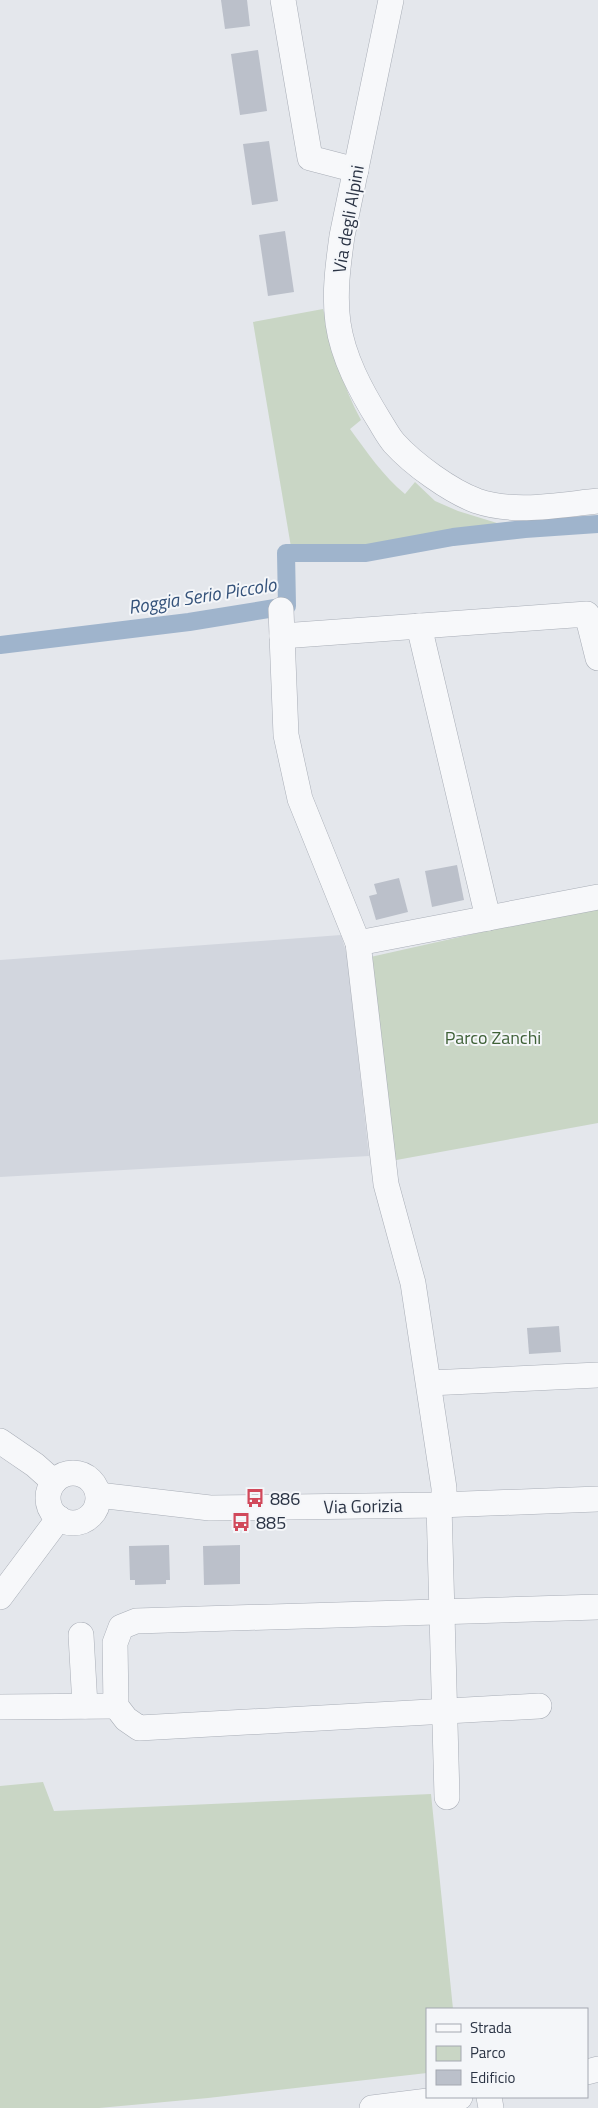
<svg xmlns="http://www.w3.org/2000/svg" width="598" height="2108" font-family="'Titillium Web',sans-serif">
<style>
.built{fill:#d2d6de}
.green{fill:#c9d6c5}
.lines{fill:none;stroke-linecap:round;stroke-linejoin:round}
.canal{stroke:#9fb4cc;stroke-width:18}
.building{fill:#bbc0ca}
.minor-casing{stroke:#a9aeb7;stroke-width:26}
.minor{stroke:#f7f8fa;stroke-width:25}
.labels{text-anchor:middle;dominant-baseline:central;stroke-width:4;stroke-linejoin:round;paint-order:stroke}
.street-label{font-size:18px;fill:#2b3445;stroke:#f4f6f9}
.park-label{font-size:18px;fill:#3f6138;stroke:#f4f6f9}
.poi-label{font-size:18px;fill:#2b3445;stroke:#f4f6f9;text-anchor:start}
.water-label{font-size:19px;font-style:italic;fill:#34527a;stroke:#f4f6f9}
</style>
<rect width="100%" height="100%" fill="#e4e7ec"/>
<polygon class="built" points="341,935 347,955 369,1156 0,1177 0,960"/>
<g class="green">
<path d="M323,309C333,348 342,386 361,420L350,429C367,452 383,476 405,494L415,482L435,501L458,511L497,523L495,529L451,532L369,548L291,547L253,322Z"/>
<polygon points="598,906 598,1123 391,1161 366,958"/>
<polygon points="43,1782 54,1811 431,1794 453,2009 427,2009 427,2073 208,2098 99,2108 0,2108 0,1786"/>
</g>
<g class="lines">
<polyline class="canal" points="0,645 189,622 287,606 286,553 366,553 453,537 525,529 598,524"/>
</g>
<g class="building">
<polygon points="221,0 247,0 250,26 225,29"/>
<polygon points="258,50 267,111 240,115 231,54"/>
<polygon points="269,141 278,201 252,205 243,144"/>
<polygon points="285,231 294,292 268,296 259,235"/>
<polygon points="457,865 464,900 432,907 425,871"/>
<polygon points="399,878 408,912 376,920 369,896 377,894 374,884"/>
<polygon points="559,1326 561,1352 529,1354 527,1328"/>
<polygon points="169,1545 170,1580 166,1580 166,1584 135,1585 135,1580 130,1580 129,1546"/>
<polygon points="240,1545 240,1584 204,1585 203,1546"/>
</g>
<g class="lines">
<g class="minor-casing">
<g id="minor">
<polyline points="283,0 310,158 356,170"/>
<path d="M391,0L342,236C338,265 334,294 338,323C343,358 361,391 379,420C384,428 388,436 394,443C413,464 450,491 477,501C515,514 559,505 598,501"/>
<polyline points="281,610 286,735 300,799 358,943 386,1184 413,1283 444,1488 444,1505"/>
<polyline points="419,626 488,918"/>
<polyline points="282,636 587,614 598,658"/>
<polyline points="358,943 598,897"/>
<polyline points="429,1383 598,1375"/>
<polyline points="0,1441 35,1465 54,1482"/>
<circle cx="73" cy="1498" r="25"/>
<polyline points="98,1495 210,1508 439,1505 598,1499"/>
<polyline points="439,1505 447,1797"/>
<polyline points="0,1597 59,1518"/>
<polyline points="81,1635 85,1706"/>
<polyline points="539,1706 139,1728 126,1719 116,1706 115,1643 121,1627 136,1621 598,1607"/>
<polyline points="0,1707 116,1706"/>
<polyline points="587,2072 598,2069"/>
<polyline points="489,2097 491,2108"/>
<polyline points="372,2108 460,2097"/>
</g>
</g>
<use href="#minor" class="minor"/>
</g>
<defs>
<g id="bus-bare" transform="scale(1.5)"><path d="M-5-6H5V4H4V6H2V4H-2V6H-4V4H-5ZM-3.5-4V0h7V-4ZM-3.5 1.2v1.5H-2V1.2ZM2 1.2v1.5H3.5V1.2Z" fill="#d1495b" stroke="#f4f6f9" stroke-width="2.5" paint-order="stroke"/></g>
</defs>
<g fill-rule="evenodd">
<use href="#bus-bare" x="255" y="1498"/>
<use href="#bus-bare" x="241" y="1522"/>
</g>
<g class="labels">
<g class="street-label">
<text transform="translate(348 219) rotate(-80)">Via degli Alpini</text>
<text transform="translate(363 1506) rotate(-1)">Via Gorizia</text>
</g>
<g class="park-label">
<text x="493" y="1037">Parco Zanchi</text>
</g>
<g class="poi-label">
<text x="270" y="1498">886</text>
<text x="256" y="1522">885</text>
</g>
<g class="water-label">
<text transform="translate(202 595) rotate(-9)">Roggia Serio Piccolo</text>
</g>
</g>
<rect x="426" y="2008" width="162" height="90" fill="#f4f6f9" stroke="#a4a8b1"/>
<rect x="436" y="2024" width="25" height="8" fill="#f7f8fa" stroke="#a4a8b1"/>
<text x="470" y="2033" font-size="15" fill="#2b3445">Strada</text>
<rect x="436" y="2046" width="25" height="15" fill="#c9d6c5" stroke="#a4a8b1"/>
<text x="470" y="2058" font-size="15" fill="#2b3445">Parco</text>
<rect x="436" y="2070" width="25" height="15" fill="#bbc0ca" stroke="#a4a8b1"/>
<text x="470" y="2083" font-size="15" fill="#2b3445">Edificio</text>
</svg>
